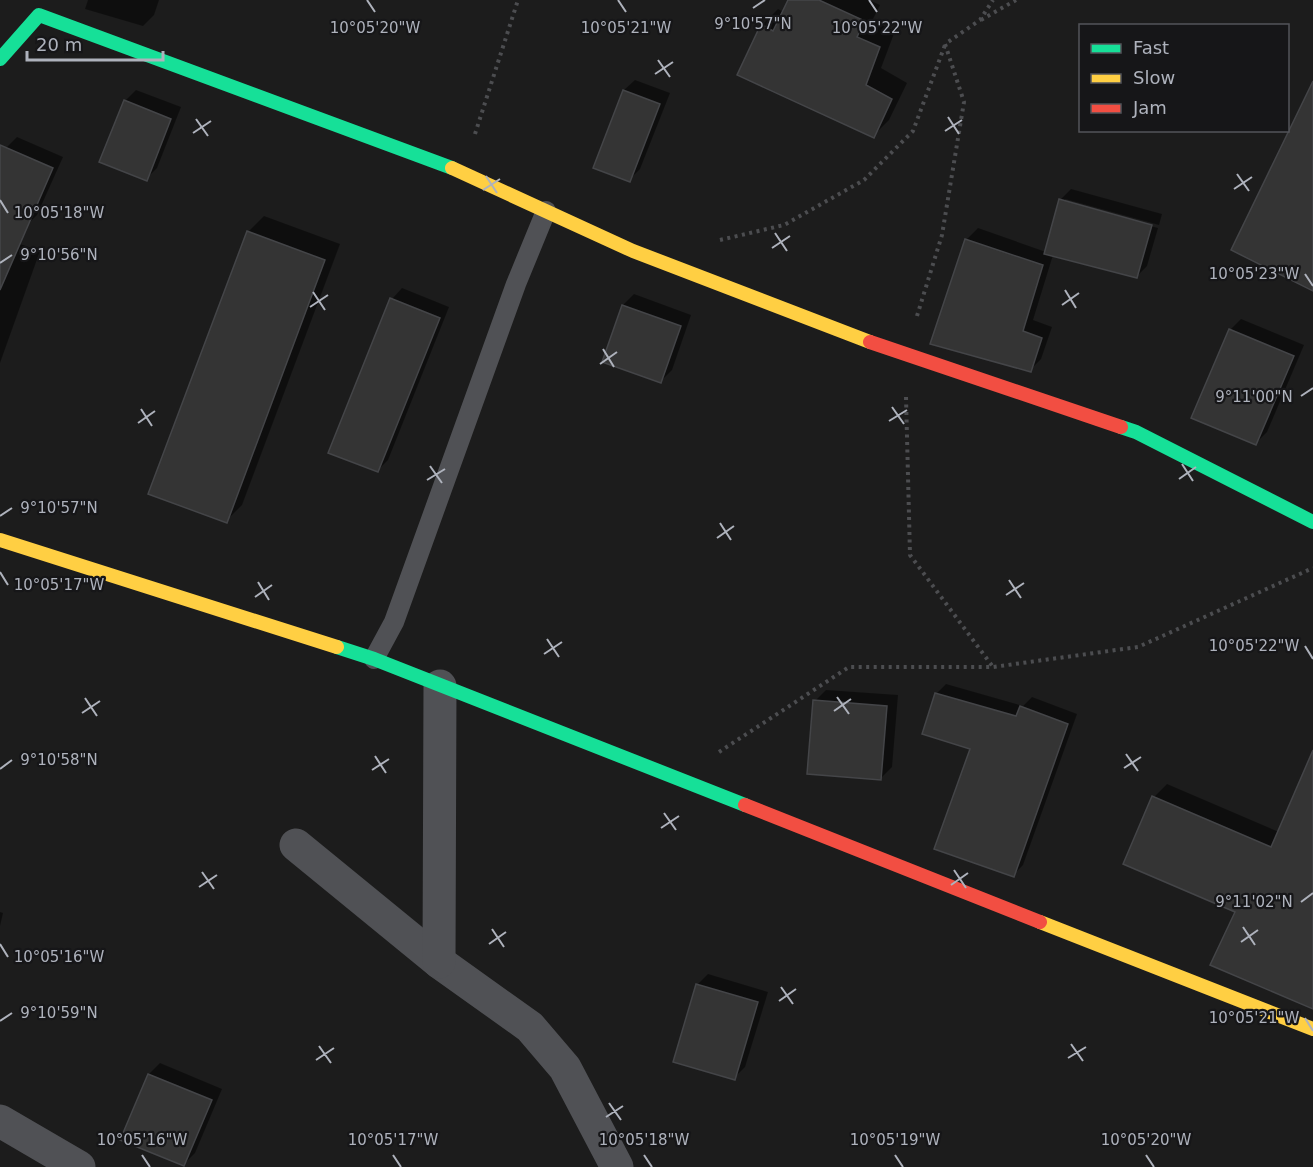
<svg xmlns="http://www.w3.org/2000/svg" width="1313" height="1167" font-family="'DejaVu Sans',sans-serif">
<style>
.shadow{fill:#0007}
.building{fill:#343434;stroke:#444548;stroke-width:1.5}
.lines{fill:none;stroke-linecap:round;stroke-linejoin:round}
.path{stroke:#4c4d50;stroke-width:4;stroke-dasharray:3 4.5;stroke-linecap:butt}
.lane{stroke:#505155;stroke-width:20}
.street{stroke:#505155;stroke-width:33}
.fast{stroke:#16e098;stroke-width:14}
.slow{stroke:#ffcf43;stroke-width:14}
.jam{stroke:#f24e42;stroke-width:14}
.ticks{fill:none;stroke:#aeb2bc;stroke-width:2}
.ticks-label{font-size:15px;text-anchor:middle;fill:#aeb2bc;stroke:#161618;stroke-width:4.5;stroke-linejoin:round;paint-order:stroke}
</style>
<rect width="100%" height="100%" fill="#1c1c1c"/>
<g class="shadow">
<polygon points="88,0 159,0 154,15 143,26 85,9"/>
<polygon points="790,0 869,0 880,5 872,21 895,31 881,68 907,83 889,120 873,136 762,25 778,9 784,12"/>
<polygon points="635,80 670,93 640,169 629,180 624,90"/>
<polygon points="136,90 181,107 157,168 146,179 125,101"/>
<polygon points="17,137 63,157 37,215 26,226 0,215 0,160 6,148"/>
<polygon points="1071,189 1162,214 1159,225 1065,199 1065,203 1158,228 1147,266 1136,277 1053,255 1033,320 1052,327 1041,359 1030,370 932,343 967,239 978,228 1046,252 1060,200"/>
<polygon points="264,216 340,244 242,505 226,521 248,232"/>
<polygon points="0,237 40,251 0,363"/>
<polygon points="402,288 449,307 388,460 377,471 392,299"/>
<polygon points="634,294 691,315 672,370 661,381 604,361 623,305"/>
<polygon points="1241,319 1304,345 1267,432 1256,443 1230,330"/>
<polygon points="946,684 1023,706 1032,697 1077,714 1023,865 1013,875 972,748 936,694"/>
<polygon points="826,690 898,695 892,767 881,778 815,701"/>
<polygon points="1313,758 1313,958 1237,911 1154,797 1167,784 1279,832"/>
<polygon points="0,912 3,913 0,926"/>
<polygon points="708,974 768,992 745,1067 734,1078 697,985"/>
<polygon points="160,1063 222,1089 195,1153 184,1164 122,1139 149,1074"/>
</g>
<g class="building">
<polygon points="788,0 819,0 865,21 857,37 880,47 866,85 892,99 874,138 737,75 761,24 773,31"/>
<polygon points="1313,81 1313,291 1231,250"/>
<polygon points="623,90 660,104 630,182 593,168"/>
<polygon points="124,100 171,119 147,181 99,162"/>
<polygon points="0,145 53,168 0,290"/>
<polygon points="1059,199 1152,225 1137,278 1044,254"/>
<polygon points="247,231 325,260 227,523 148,494"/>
<polygon points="965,239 1043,265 1023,331 1042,338 1031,372 930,344"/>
<polygon points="390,298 440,318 378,472 328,453"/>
<polygon points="622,305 681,326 661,383 602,362"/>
<polygon points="1229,329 1294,356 1256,445 1191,418"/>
<polygon points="935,693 1016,716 1020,706 1068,724 1014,877 934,849 970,749 922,734"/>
<polygon points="813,700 887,706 881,780 807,774"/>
<polygon points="1313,750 1313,1009 1210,965 1235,912 1123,864 1152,796 1271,847"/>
<polygon points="696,984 758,1002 735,1080 673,1062"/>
<polygon points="148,1074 212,1100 184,1166 120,1140"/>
</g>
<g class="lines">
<g class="path">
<polyline points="981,20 1016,0"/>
<polyline points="475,134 518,0"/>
<polyline points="720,240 784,225 864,180 913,131 945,45"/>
<polyline points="917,316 942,235 964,102 945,44 980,20 993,0"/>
<polyline points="906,397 910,555 993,667"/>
<polyline points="719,752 849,667 993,667 1138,647 1313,568"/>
</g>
<polyline class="lane" points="374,659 394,622 516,284 546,211"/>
<g class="street">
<polyline points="296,845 439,962 530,1027 565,1068 617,1167"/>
<polyline points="439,962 440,686"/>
<polyline points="0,1121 79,1167"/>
</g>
<g class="fast">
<polyline points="0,59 39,15 452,168"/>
<polyline points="1121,427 1136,432 1313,522"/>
<polyline points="337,647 374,659 745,805"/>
</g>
<g class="slow">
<polyline points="452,168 633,251 870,342"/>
<polyline points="0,540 337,647"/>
<polyline points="1040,922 1313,1029"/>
</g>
<g class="jam">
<polyline points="870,342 1121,427"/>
<polyline points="745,805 1040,922"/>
</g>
</g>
<path class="ticks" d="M367,0L375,12M618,0L626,12M869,0L877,12M753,8L765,0M658,60L670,77M655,74L673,62M948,117L959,134M196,119L208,136M945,131L962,120M193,133L211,121M1237,174L1249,191M486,176L497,193M1234,189L1252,177M483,190L500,179M0,200L8,213M775,233L787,251M772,248L790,236M0,263L12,255M1305,274L1313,286M1065,290L1076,308M313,292L325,310M1062,305L1079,293M310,307L328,295M603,349L614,367M600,364L617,352M1301,396L1313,388M892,407L904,424M141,409L152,426M889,421L907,410M138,423L155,411M1182,464L1193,481M430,466L442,483M1179,479L1196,467M427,480L445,469M0,516L12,508M720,523L731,540M717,538L734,526M0,572L8,585M1009,580L1021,598M258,582L269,600M1006,595L1024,583M255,597L272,585M547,639L559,657M1305,646L1313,659M544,654L562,642M837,697L849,714M85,698L97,716M834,711L851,699M82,713L100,701M1126,754L1138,771M375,756L386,773M1124,768L1141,757M0,769L12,760M372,770L389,759M664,813L676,830M661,828L679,816M954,870L966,888M202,872L214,889M951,885L968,873M199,887L217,875M1301,902L1313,893M1243,927L1255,945M492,929L504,947M1241,942L1258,930M0,944L8,957M489,944L506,932M781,987L793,1004M779,1001L796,989M1305,1018L1313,1031M0,1021L12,1013M1071,1044L1083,1061M319,1046L331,1063M1068,1058L1086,1047M316,1060L334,1048M609,1103L621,1120M606,1117L623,1106M142,1155L150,1167M393,1155L401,1167M644,1155L652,1167M895,1155L903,1167M1146,1155L1154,1167"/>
<g class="ticks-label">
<text x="753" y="29">9°10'57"N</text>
<text x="375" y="33">10°05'20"W</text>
<text x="626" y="33">10°05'21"W</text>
<text x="877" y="33">10°05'22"W</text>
<text x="59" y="218">10°05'18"W</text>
<text x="59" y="260">9°10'56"N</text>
<text x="1254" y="279">10°05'23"W</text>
<text x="1254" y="402">9°11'00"N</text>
<text x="59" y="513">9°10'57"N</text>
<text x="59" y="590">10°05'17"W</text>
<text x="1254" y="651">10°05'22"W</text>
<text x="59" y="765">9°10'58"N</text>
<text x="1254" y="907">9°11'02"N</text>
<text x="59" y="962">10°05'16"W</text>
<text x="59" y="1018">9°10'59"N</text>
<text x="1254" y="1023">10°05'21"W</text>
<text x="142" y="1145">10°05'16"W</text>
<text x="393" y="1145">10°05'17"W</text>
<text x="644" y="1145">10°05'18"W</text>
<text x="895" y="1145">10°05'19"W</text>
<text x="1146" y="1145">10°05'20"W</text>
</g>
<rect x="1079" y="24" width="210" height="108" fill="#161618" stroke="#53545a" stroke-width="1.5"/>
<rect x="1091" y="44" width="30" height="9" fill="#16e098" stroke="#53545a" stroke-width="1.5"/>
<text x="1133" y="54" font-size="18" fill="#aeb2bc">Fast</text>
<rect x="1091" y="74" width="30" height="9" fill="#ffcf43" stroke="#53545a" stroke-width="1.5"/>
<text x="1133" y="84" font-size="18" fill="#aeb2bc">Slow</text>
<rect x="1091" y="104" width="30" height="9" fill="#f24e42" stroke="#53545a" stroke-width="1.5"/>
<text x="1133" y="114" font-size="18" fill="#aeb2bc">Jam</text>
<path d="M27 51v9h136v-9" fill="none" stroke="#aeb2bc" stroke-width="3"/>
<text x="36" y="51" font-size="18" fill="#aeb2bc" stroke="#161618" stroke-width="4.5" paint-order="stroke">20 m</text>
</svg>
